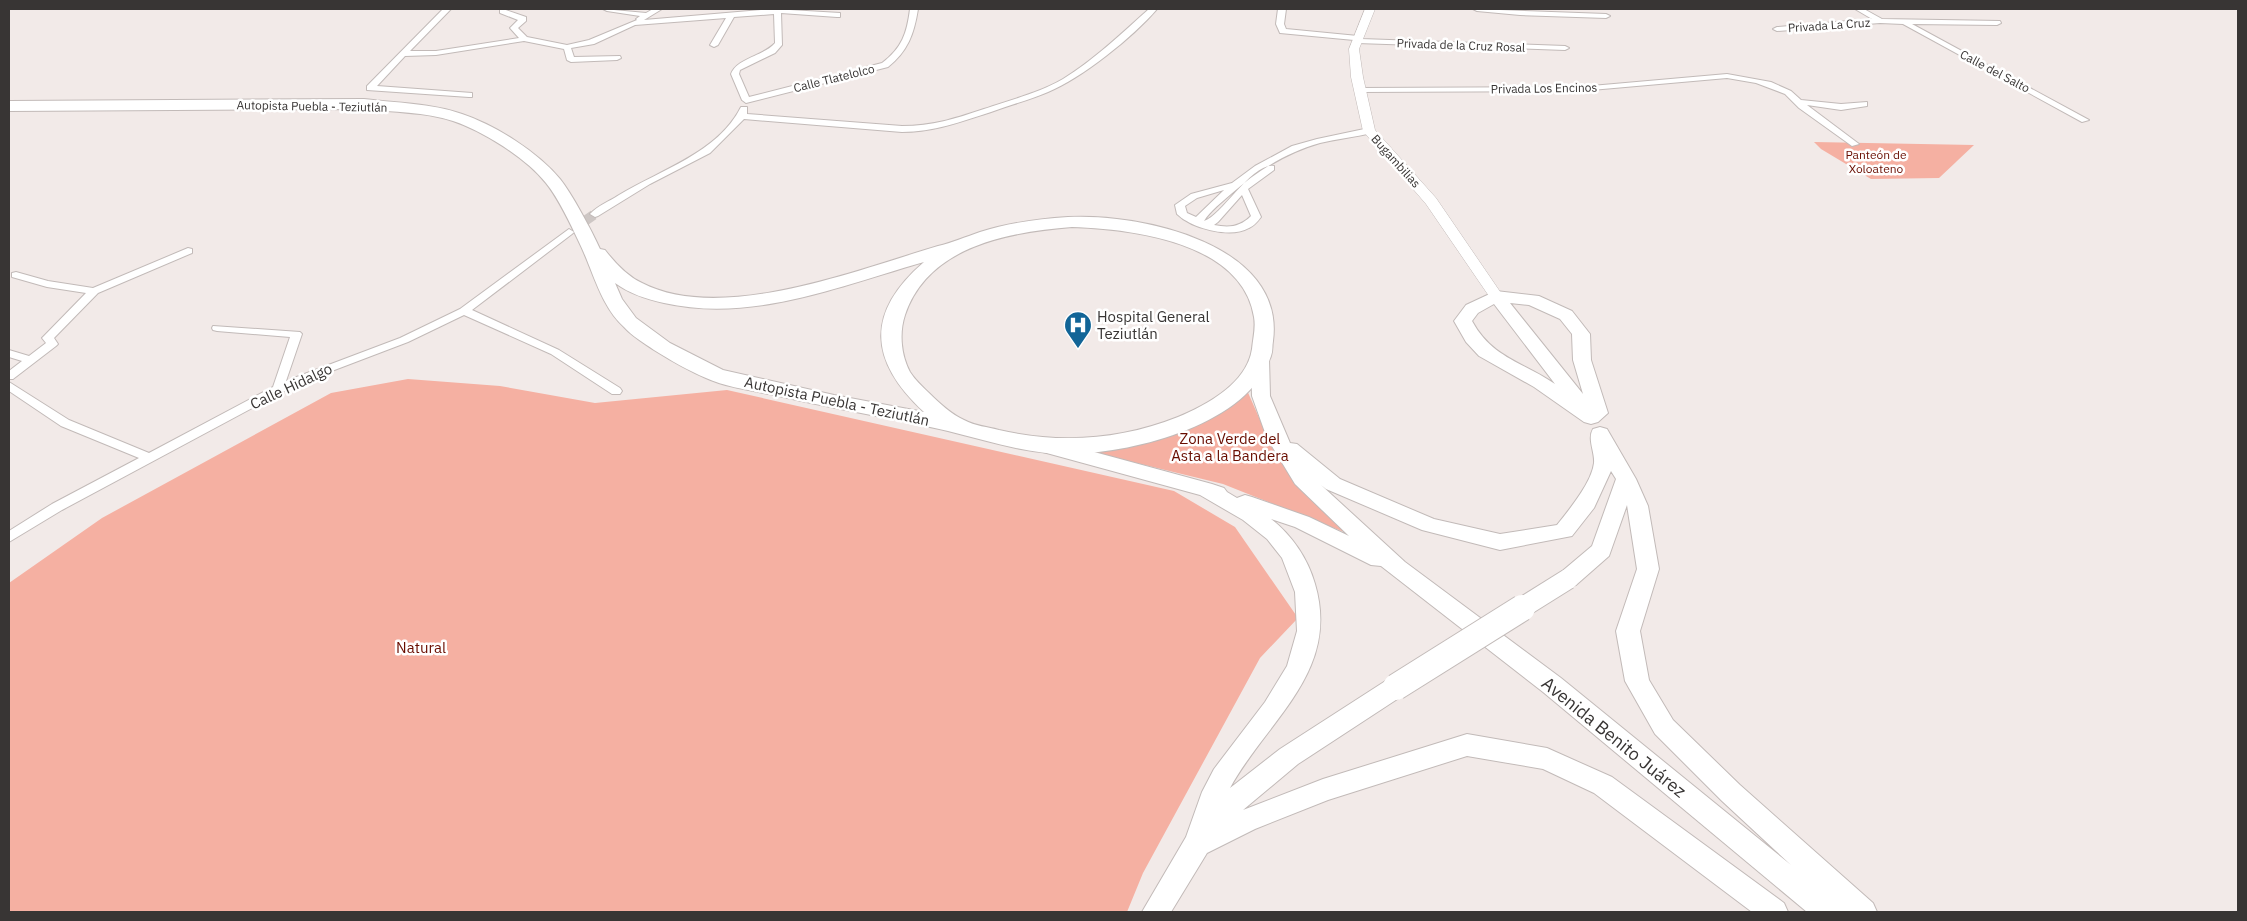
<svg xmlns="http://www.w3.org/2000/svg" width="2247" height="921" font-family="'IBM Plex Sans',sans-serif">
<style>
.green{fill:#f5b0a2}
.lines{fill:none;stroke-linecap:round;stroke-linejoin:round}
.minor-tunnel{stroke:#cdc6c4;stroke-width:10;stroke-dasharray:10 5;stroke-linecap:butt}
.minor-casing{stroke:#c2bab8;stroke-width:2}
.secondary-casing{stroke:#c2bab8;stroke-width:1}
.primary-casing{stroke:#c2bab8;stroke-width:2}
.motorway-casing{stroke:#c2bab8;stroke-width:2}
.minor{fill:#fff;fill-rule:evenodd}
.secondary{fill:#fff;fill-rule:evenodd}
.primary{fill:#fff;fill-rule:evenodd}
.motorway{fill:#fff;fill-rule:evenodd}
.primary-bridge-far1-casing{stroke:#c2bab8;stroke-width:22;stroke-linecap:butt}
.primary-bridge-casing{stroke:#c2bab8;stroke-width:28;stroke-linecap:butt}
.primary-bridge-far1{stroke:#fff;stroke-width:20}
.primary-bridge{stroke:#fff;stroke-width:26}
.labels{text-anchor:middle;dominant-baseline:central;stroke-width:5;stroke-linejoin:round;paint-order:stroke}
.far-street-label{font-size:12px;fill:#383534;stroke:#fff}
.far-park-label{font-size:12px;fill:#690d00;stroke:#fff}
.poi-label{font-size:15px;fill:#383534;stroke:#fff;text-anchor:start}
.street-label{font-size:15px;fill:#383534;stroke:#fff}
.park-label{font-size:15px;fill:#690d00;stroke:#fff}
.near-street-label{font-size:18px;fill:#383534;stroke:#fff}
</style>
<rect width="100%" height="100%" fill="#f2eae8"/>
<g class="green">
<polygon points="1814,142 1974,145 1939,178 1871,179 1821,149"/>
<polygon points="408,379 500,386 595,403 727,390 1174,491 1235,527 1298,618 1260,658 1143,873 1127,912 9,912 9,583 102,518 331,393"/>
<polygon points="1246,388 1275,454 1344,532 1223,484 1091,452 1161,436"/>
</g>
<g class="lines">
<polyline class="minor-tunnel" points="573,229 595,214"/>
<g class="minor-casing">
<g id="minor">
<path d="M443,9H451L410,51H436L519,38L510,28L518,20L500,13V9H503L526,17V21L518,28L527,37L567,45L589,40L637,20L636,19L640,16L607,11L603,9L646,13L653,9H662L644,20L773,9L840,13V17H837L781,13L782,45L775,53L740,70L739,74L749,97L882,63C902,48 907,33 910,9H918C914,34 908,51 888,67L746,103L742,100L731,74C737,58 764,56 775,43L774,14L734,17L718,45L714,47L710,45L726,18L635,25L594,44L571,48L574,57L620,56L621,58L617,60L571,62L567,60L564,49L524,41L436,55L405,56L377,86L472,93V97H469L367,90V86Z"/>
<path d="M1149,9H1157C1133,37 1082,78 1048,92C1029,100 1010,105 991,112C960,122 934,132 902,132L744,119L710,153L650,184L598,216L595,217L590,214C597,206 610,201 619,195C660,170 718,153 741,107H747V114L902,126C933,126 954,119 984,109C1010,100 1039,93 1063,79C1094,60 1122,33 1149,9Z"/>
<polygon points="1278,9 1286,9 1284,24 1286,29 1358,36 1361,39 1565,46 1569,48 1565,50 1357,43 1354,40 1280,33 1276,24"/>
<polygon points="1473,9 1606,14 1610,16 1606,18 1520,15 1477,11"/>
<polygon points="1855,9 1864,9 1882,19 2000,21 2001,23 1997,25 1912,24 2089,120 2082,122 1903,24 1880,23 1777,31 1773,29 1777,27 1872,19"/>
<polygon points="1727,74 1771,82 1791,91 1801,100 1841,104 1867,102 1867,106 1841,110 1807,105 1859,144 1852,146 1799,108 1785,94 1756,83 1727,78 1580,91 1360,92 1356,90 1360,88 1580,87"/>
<path d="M1369,128L1372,129V133C1355,137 1337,139 1320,143C1285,153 1257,171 1231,194C1222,202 1210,211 1204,221C1222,216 1252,162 1274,166V170L1248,189L1261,217C1258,221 1254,226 1249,228C1230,239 1191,228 1177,214L1175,205L1191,194L1232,183L1255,166L1292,146L1317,139ZM1224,190L1196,217L1187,213L1185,206L1197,198ZM1242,195L1251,216C1240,227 1229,228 1214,225L1218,222Z"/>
<polygon points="569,229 574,232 572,234 472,310 559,350 620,388 622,391 620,394 612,394 551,354 464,315 408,342 316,377 282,392 62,510 9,542 9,531 52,504 139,458 61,426 9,391 9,382 69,420 149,453 273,387 290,337 217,331 213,330 212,328 213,326 300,332 302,334 286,381 400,338 460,309"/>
<polygon points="188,248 192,249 192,253 98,293 54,338 58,344 56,346 13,379 9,379 9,371 22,361 9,357 9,350 29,356 46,343 42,338 44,336 86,293 47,287 12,277 12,273 16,272 48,281 93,288"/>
</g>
</g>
<g class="secondary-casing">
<polygon id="secondary" points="1365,9 1375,9 1359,49 1363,77 1375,130 1436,198 1503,296 1501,299 1491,299 1426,204 1363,131 1351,77 1349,49"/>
</g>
<g class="primary-casing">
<g id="primary">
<path d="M1496,291L1539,296L1572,311L1590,334L1591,360L1608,413L1598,422L1591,424L1584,422L1534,387L1479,356L1466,342L1454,321L1466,305ZM1510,303L1529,305L1560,319L1572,334L1573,360L1583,394ZM1494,304L1555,384C1523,362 1492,358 1472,321L1478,313Z"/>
<path d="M1260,353L1266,355L1269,359L1270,396L1290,443L1297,444L1340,479L1434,519L1500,534L1557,525C1569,510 1592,482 1594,463C1595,452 1587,439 1593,429L1600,427L1607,429L1636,479L1648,506L1659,569L1640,631L1649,680L1673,720L1740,785L1873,903L1877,912H1807L1543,692L1381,566L1371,565L1295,527L1271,519C1292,535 1308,559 1315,584C1341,672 1267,720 1230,788L1280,749L1387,680L1396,677L1405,680L1408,687L1405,694L1298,764L1243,810L1323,779L1467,734L1547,748L1612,777L1784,903L1788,912H1752L1594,793L1543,769L1467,756L1328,800L1255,829L1207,853L1171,912H1142L1186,837L1202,792L1214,769L1265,702L1287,666L1297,631L1295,592L1282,558L1267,539L1243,520L1200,495L1043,452L1040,447L1043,442L1050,440L1212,484L1224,488L1227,492L1237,498L1245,495L1252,497L1309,517L1349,536L1295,484L1267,438L1252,396L1251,359L1254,355ZM1611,471L1616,479L1592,546L1560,573L1557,579L1560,585L1568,587L1576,585L1609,556L1627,505L1637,569L1616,631L1625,681L1655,734L1722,801L1791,865L1561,678L1405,562L1321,485L1326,489L1422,530L1500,550L1572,536L1594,508Z"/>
</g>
</g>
<g class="motorway-casing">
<path id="motorway" d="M364,99C396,103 431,103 462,114C495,125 538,152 560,179C572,194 592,231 600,249L605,250C615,263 627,276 642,283C721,324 857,270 938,246C952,243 965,237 980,232C1008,223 1038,219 1068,217C1140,213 1286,244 1273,341C1272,346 1273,351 1271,356C1249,424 1136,452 1073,454C1030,455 989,441 948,431C892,418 835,409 779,396C756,391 728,388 706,378C689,371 670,360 654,350C644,343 632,336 624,327C600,305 593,270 579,242C570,223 559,199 546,183C526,158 483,131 453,121C425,112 393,112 364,109L9,111V101ZM1072,227C1132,229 1242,242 1254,317C1256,328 1253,338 1252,349C1247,383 1207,405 1178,417C1120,440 1060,444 999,430C988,427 975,426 964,420C951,414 939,403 929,393C922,386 915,380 910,372C901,355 899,333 905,315C928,246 1009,232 1072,227ZM924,262C865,313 869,361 924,412L834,395L723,370L670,343L636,318L622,299L615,283C630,294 646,299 664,303C752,323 840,286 924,262Z"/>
</g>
<use href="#minor" class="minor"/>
<use href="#secondary" class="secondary"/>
<use href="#primary" class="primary"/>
<use href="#motorway" class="motorway"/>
<g class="primary-bridge-far1-casing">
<polyline id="primary-bridge-far1" points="1520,609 1568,579"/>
</g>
<g class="primary-bridge-casing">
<polyline id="primary-bridge" points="1396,687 1522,608"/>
</g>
<use href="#primary-bridge-far1" class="primary-bridge-far1"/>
<use href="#primary-bridge" class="primary-bridge"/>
</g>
<defs>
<g id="hospital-pin" transform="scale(1.4375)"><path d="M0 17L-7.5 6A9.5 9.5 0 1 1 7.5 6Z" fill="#126597" stroke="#fff"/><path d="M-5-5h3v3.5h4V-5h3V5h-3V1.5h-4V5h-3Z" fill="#fff"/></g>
</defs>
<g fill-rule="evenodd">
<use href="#hospital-pin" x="1078" y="325"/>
</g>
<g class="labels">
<g class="far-street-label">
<text transform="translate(1829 25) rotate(-4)">Privada La Cruz</text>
<text transform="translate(1461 45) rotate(2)">Privada de la Cruz Rosal</text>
<text transform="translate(1995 71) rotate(28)">Calle del Salto</text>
<text transform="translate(834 78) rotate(-14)">Calle Tlatelolco</text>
<text transform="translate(1544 88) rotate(-1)">Privada Los Encinos</text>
<text transform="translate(312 106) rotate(1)">Autopista Puebla - Teziutlán</text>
<text transform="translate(1396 161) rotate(48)">Bugambilias</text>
</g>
<g class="far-park-label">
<text x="1876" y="154">Panteón de<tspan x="1876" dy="14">Xoloateno</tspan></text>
</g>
<g class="poi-label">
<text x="1097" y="316">Hospital General<tspan x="1097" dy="17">Teziutlán</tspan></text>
</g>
<g class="street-label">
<text transform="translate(291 386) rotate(-25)">Calle Hidalgo</text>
<text transform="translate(837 401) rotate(12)">Autopista Puebla - Teziutlán</text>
</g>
<g class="park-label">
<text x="1230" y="438">Zona Verde del<tspan x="1230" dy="17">Asta a la Bandera</tspan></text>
<text x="421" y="647">Natural</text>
</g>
<g class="near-street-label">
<text transform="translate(1614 737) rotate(39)">Avenida Benito Juárez</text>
</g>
</g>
<rect width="2247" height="921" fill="none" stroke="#383534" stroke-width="20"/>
</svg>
